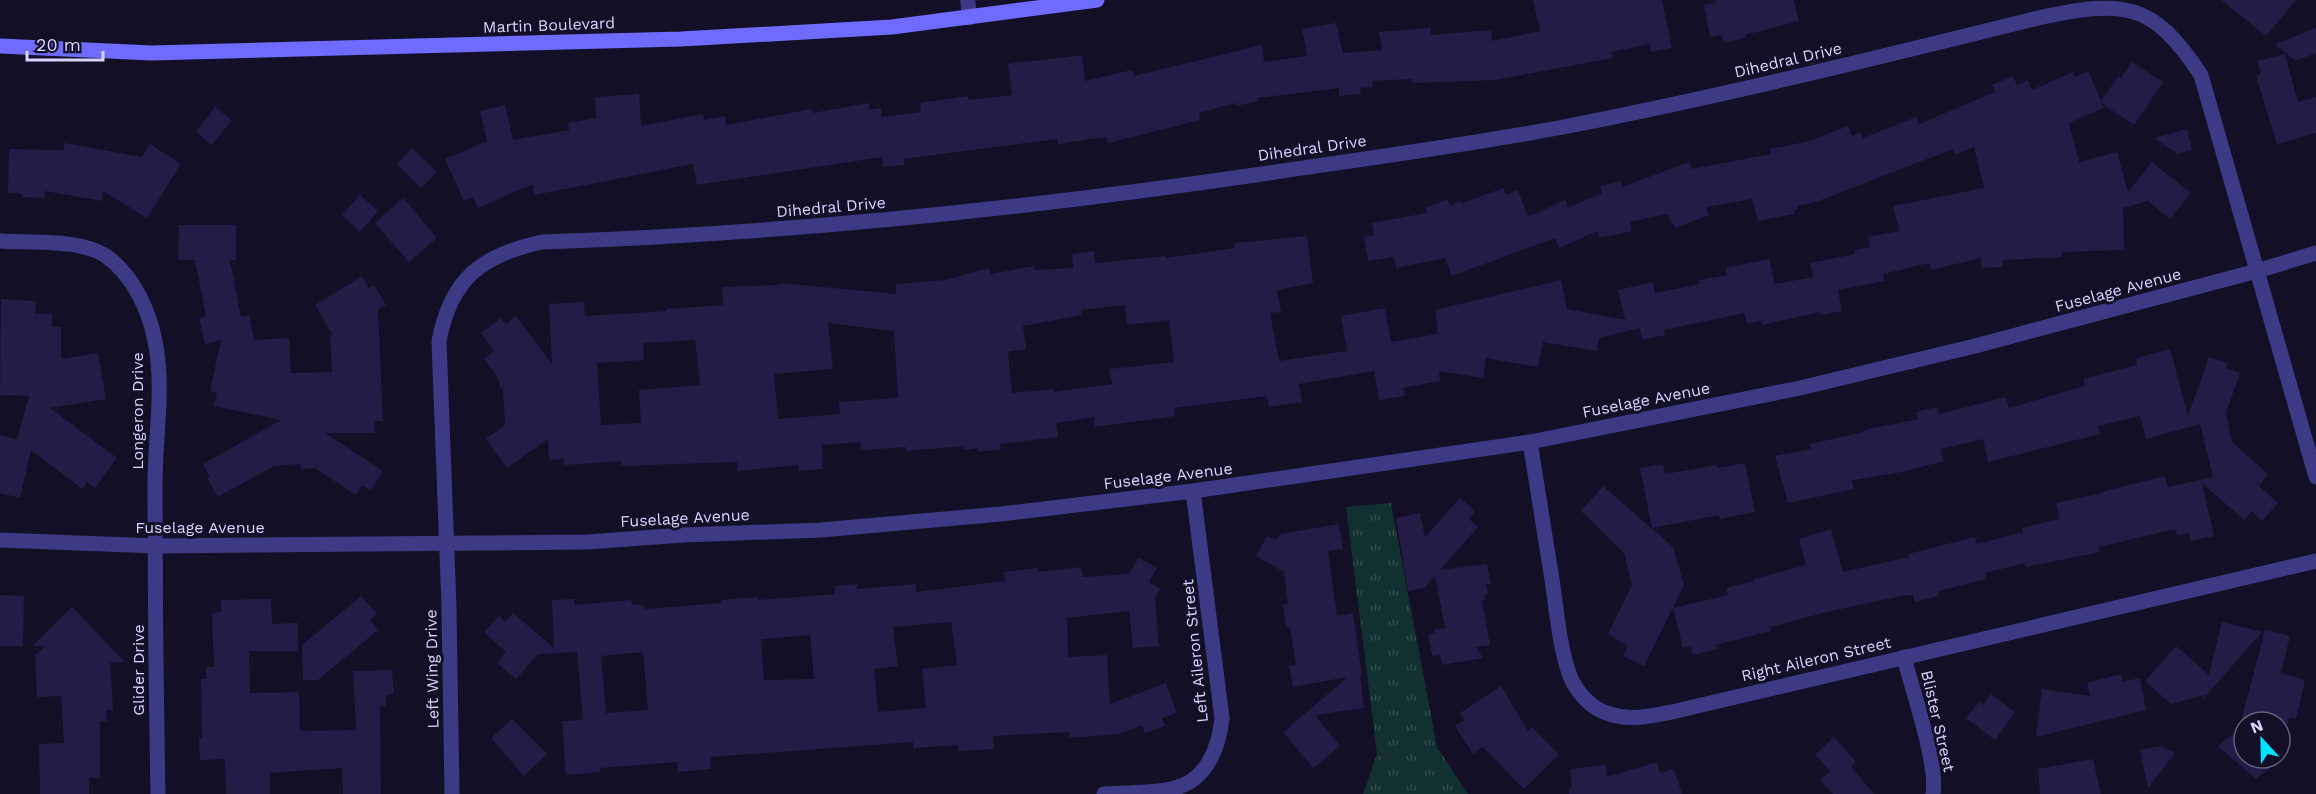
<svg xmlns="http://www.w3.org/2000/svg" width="2316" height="794" font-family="'Work Sans',sans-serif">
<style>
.park{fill:url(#park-tufts)}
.building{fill:#241b47;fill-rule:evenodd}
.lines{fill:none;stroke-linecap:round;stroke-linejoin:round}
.street{stroke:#3d3a85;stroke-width:15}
.secondary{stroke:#6f6bff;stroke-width:15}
.labels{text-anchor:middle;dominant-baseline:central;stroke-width:6;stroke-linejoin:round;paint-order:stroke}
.street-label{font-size:16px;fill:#d9d4ff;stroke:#130f26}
</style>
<defs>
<pattern id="park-tufts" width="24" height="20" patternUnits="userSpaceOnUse" patternTransform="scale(1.5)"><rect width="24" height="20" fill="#12302f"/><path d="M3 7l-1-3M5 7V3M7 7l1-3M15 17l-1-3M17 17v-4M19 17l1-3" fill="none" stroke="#344d4e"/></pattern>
</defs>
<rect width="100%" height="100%" fill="#130f26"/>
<polygon class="park" points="1391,503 1437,747 1468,794 1363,794 1377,754 1346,507"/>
<g class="building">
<polygon points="1533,0 1662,0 1672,48 1651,52 1649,44 1611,52 1613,58 1495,80 1413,83 1412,79 1372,81 1373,87 1360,88 1361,94 1339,96 1339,88 1257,98 1258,101 1236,106 1235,103 1199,113 1200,120 1108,143 1106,137 1058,144 1057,139 904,159 904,165 883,167 882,157 697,185 693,164 534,195 533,184 478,208 473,197 464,201 445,159 487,141 480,111 505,105 513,140 569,130 568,123 596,118 595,97 639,94 641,126 703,114 704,120 725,116 726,125 812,109 813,113 869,103 869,110 881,108 881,117 921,112 920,103 968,96 969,100 1012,95 1008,64 1082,55 1085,81 1132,70 1134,76 1262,45 1264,62 1307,56 1302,29 1336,23 1343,53 1382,50 1379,32 1431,28 1431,35 1491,30 1492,41 1540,31"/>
<polygon points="1716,0 1794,0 1799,21 1745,35 1745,38 1724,43 1722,35 1710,37 1704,5 1716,3"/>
<polygon points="2221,0 2296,0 2266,36"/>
<polygon points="2316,28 2316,53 2296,61 2275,44"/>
<polygon points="2285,54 2298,102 2316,97 2316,133 2277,144 2256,76 2261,74 2257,61"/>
<path d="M2132,62L2163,82L2134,125L2101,103L2104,108L2069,123L2079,162L2117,152L2128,192L2152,162L2191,193L2170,219L2148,201L2123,208L2124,250L2062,252V257L2003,260V267L1981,268V258L1931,270L1929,263L1883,274L1884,281L1838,290L1842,311L1820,315L1819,312L1762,325L1761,321L1747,324L1744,313L1664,330L1665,335L1642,340L1640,328L1599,338L1597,351L1543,342L1538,367L1486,358L1483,378L1439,371L1440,381L1403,388L1405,396L1379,400L1374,371L1299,384L1302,402L1269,407L1267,396L1174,408L1175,416L1095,427L1094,417L1056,423L1058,437L1000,444L1001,449L978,452L977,448L964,450V446L906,451V447L861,450L860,442L822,445L823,469L799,471L798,465L738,471L737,462L621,466V461L564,465V459L549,460L548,439L507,468L486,439L505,425L503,388L500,389L499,379L484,359L494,351L481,333L501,318L506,324L516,316L552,364L549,304L584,302L585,316L666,311V309L723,305L722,287L780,285V283L896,294V284L945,280L989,268L991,274L1034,266L1035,270L1073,268L1072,254L1094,251L1095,263L1166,256V258L1235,248V243L1307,236L1313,283L1277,290L1281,312L1270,313L1279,361L1347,351L1341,316L1385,308L1391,342L1437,334L1436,330H1438L1435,310L1561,280L1567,309L1625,320L1618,290L1653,282L1655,293L1700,284L1699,280L1727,275L1726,268L1769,259L1775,284L1813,277L1810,263L1855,254V250L1870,247L1868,237L1899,231L1893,206L1984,188L1974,147L1955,155L1953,149L1816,202L1797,206L1798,209L1794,211V214L1758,221L1752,199L1706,207L1709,215L1675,228L1667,214L1630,222L1632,231L1599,238L1598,231L1559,248L1555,238L1452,276L1445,258L1396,268L1394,257L1368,261L1364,237L1374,235L1372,223L1427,213L1425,208L1447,199L1450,206L1460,201L1461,204L1503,188L1506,195L1518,190L1528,217L1565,200L1568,208L1602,193L1600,186L1621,181L1622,187L1689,162L1692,169L1771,154L1770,149L1810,141L1848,126L1852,136L1860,132L1863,138L1916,117L1919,124L1995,92L1992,85L2013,76L2017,85L2028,80L2032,90L2073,72L2075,77L2088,71L2101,101L2118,77L2121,78ZM1125,305L1127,325L1169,320L1174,362L1109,369L1112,384L1053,392V389L1012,393L1008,352L1026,349L1023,326L1082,315L1081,310ZM828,323L894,331L898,398L839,402L840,414L778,419L774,374L833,369ZM695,340L700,385L639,390L641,423L601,425L597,363L644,360L643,343Z"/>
<polygon points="215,107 232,120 212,145 196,132"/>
<polygon points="2187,129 2192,150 2178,154 2154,138"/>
<polygon points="64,143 142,157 150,144 181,164 147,218 103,191 102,201 45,191 44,198 22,197 22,194 8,193 9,149 64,150"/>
<polygon points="412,148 437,172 421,188 397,164"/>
<polygon points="360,195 378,211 360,232 342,215"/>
<polygon points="403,198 437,238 409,262 375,223"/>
<polygon points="179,225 236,225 236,260 230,260 241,317 249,315 254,340 289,338 291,373 332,372 330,335 333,335 315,305 362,276 369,288 374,285 386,305 378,310 383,421 374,421 375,433 325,433 383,471 371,490 362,485 356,495 315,468 301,469 300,464 274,466 218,497 207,478 210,477 203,464 281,420 214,406 217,393 210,391 221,340 205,344 199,318 206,316 195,260 178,260"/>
<polygon points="1,299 36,301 35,314 52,314 52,327 61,327 61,359 98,353 106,399 50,408 117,458 95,488 87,482 82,489 31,450 20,498 0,493 0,435 17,439 29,396 0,395"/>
<polygon points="2170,349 2188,416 2209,357 2228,363 2226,368 2240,373 2226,413 2232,442 2268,474 2259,486 2278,503 2262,521 2252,511 2244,520 2202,483 2214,536 2191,541 2189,533 2177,536 2175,529 2099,547 2100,552 2026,567 2025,563 1985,573 1986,579 1938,591 1939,596 1915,602 1913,595 1901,596 1827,612 1770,627 1771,631 1716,645 1717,649 1693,655 1691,646 1683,648 1673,608 1728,595 1726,588 1754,581 1754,579 1806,565 1799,539 1831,529 1843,572 1909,557 1908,554 1975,537 1977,544 2023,532 2022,528 2059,519 2056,503 2102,493 2101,492 2165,476 2168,487 2213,477 2200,424 2146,439 2140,416 2098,426 2100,434 1988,462 1983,439 1941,449 1944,461 1902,472 1852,480 1854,489 1788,503 1775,456 1811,449 1810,444 1864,432 1864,430 1918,419 1916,412 1937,407 1939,414 2006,397 2009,408 2085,386 2083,379 2137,365 2136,358"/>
<polygon points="1745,463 1755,512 1720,519 1719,515 1652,528 1640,468 1663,464 1665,474 1717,465 1718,468"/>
<polygon points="1603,486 1673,547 1684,585 1644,666 1623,656 1628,646 1608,634 1632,585 1624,553 1581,511"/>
<polygon points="1460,498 1475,511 1469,519 1478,527 1440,570 1487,564 1491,584 1486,584 1488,594 1484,595 1485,599 1482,600 1490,645 1476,647 1483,658 1442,665 1440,655 1432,656 1428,634 1435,633 1434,630 1445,628 1435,576 1424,588 1408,591 1396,518 1420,513 1425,537"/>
<polygon points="1339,524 1343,549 1328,551 1337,616 1353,613 1362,675 1360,676 1364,708 1315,715 1340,746 1313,768 1283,732 1348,677 1293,687 1289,666 1296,665 1290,627 1286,627 1283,605 1288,604 1284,572 1256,556 1267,536 1276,540 1280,534"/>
<path d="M1138,558L1157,568L1149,582L1160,589L1155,598L1159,646L1133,648L1129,611L1067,618L1068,657L1107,655L1110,704L1166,683L1177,713L1162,718L1165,726L1145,733L1142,725L1119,734L1069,738V732L993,736L994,749L958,751V745L913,748V742L710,757L711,769L678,772L677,762L600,768V772L566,775L562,721L583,720L577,652L538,654L516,679L497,663L506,652L484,632L499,616L505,622L513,613L554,648L552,600L574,599V605L631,600L632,605H644L645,609L722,603L721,600L757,597L758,600L835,594V586L857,584V589L916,584V592L1005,581L1004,572L1038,568V572L1081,567L1083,577L1129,574ZM951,622L957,665L922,669L926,708L878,712L874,669L898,666L893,627ZM810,635L814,679L764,680L761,639ZM643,652L648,710L606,713L601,656Z"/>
<polygon points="0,595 24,596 23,646 0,646"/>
<polygon points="361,596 377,614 370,620 378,630 318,680 303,680 302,645"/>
<polygon points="271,599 272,624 298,623 298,651 249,651 250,693 299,692 300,731 356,730 353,671 392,670 394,694 386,695 386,706 380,706 381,794 343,794 342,768 270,773 270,794 226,794 225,759 200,760 199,738 202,738 201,679 206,679 206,667 214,667 212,613 221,612 221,600"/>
<polygon points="72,607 125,662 110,663 113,710 106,710 107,721 100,721 100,778 89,778 89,794 40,794 39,744 64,743 61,696 37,697 35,655 46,646 32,646"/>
<polygon points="2222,622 2262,632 2203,699 2204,695 2171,704 2145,681 2176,646 2209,675"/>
<polygon points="2265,630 2290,636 2281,673 2305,680 2296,719 2289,717 2280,754 2280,722 2244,722 2244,758 2279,758 2278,762 2256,779 2218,746 2239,729"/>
<polygon points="2121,674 2122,682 2140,678 2146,710 2036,737 2042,689 2090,696 2087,683"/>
<polygon points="1501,686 1528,731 1532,727 1559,754 1524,789 1483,747 1473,754 1455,726 1465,720 1460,713"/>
<polygon points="1991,694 2015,712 1995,740 1966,718 1979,702 1983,705"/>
<polygon points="512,719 547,754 524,776 491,738"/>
<polygon points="1834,737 1856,762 1851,767 1874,794 1833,794 1820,780 1830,771 1815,755"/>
<polygon points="2161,746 2175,753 2148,788 2140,750"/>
<polygon points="2093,759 2101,794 2040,794 2038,769"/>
<polygon points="1657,762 1660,773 1674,769 1682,794 1569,794 1569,789 1572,788 1570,769 1606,765 1607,777"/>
</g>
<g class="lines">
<g class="street">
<polyline points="968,0 969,18"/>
<path d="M0,241C31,243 81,239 106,256C133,275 149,310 155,341C165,389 154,442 155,490C155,592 156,693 158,794"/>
<path d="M1530,442C1538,490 1545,538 1553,586C1557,615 1560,649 1570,676C1576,691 1589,706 1604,712C1627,722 1653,716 1676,711L2316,561"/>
<polyline points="0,540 156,546 587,542 683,535 821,530 1001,514 1193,491 1530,442 1800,388 1975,346 2257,271 2316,253"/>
<path d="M1904,657C1912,690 1938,763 1933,794"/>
<path d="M452,794L449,607L439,341C451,278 482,255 542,242C783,234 1023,209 1262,174C1362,159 1463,146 1563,127C1723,96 1880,57 2038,18C2122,0 2152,0 2201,75L2316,477"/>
<path d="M1104,794C1127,792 1153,794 1175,788C1207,780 1219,747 1222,718L1193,491"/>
</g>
<polyline class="secondary" points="0,46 152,53 681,39 892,27 1097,0"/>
</g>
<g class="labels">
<g class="street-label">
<text transform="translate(549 25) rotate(-2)">Martin Boulevard</text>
<text transform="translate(1788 60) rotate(-13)">Dihedral Drive</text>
<text transform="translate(1312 148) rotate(-8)">Dihedral Drive</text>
<text transform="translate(831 207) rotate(-5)">Dihedral Drive</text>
<text transform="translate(2118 290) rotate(-15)">Fuselage Avenue</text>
<text transform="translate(1646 400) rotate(-11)">Fuselage Avenue</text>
<text transform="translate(137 411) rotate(-90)">Longeron Drive</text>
<text transform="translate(1168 476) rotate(-7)">Fuselage Avenue</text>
<text transform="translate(685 518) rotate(-3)">Fuselage Avenue</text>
<text x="200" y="527">Fuselage Avenue</text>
<text transform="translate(1195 651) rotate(-96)">Left Aileron Street</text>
<text transform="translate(1816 659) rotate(-13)">Right Aileron Street</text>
<text transform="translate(432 669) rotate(-91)">Left Wing Drive</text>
<text transform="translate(138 670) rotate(-90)">Glider Drive</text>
<text transform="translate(1938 721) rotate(77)">Blister Street</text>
</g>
</g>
<g transform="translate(2262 740) rotate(338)"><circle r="28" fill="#130f26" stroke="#625e7d" stroke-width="1.5"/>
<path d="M0-4.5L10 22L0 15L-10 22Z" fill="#00e5ff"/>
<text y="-9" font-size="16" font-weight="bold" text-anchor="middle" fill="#d9d4ff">N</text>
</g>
<path d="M27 51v9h76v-9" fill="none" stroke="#d9d4ff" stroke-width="3"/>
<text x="36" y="51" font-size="18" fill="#d9d4ff" stroke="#130f26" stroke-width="4.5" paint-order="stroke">20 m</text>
</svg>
